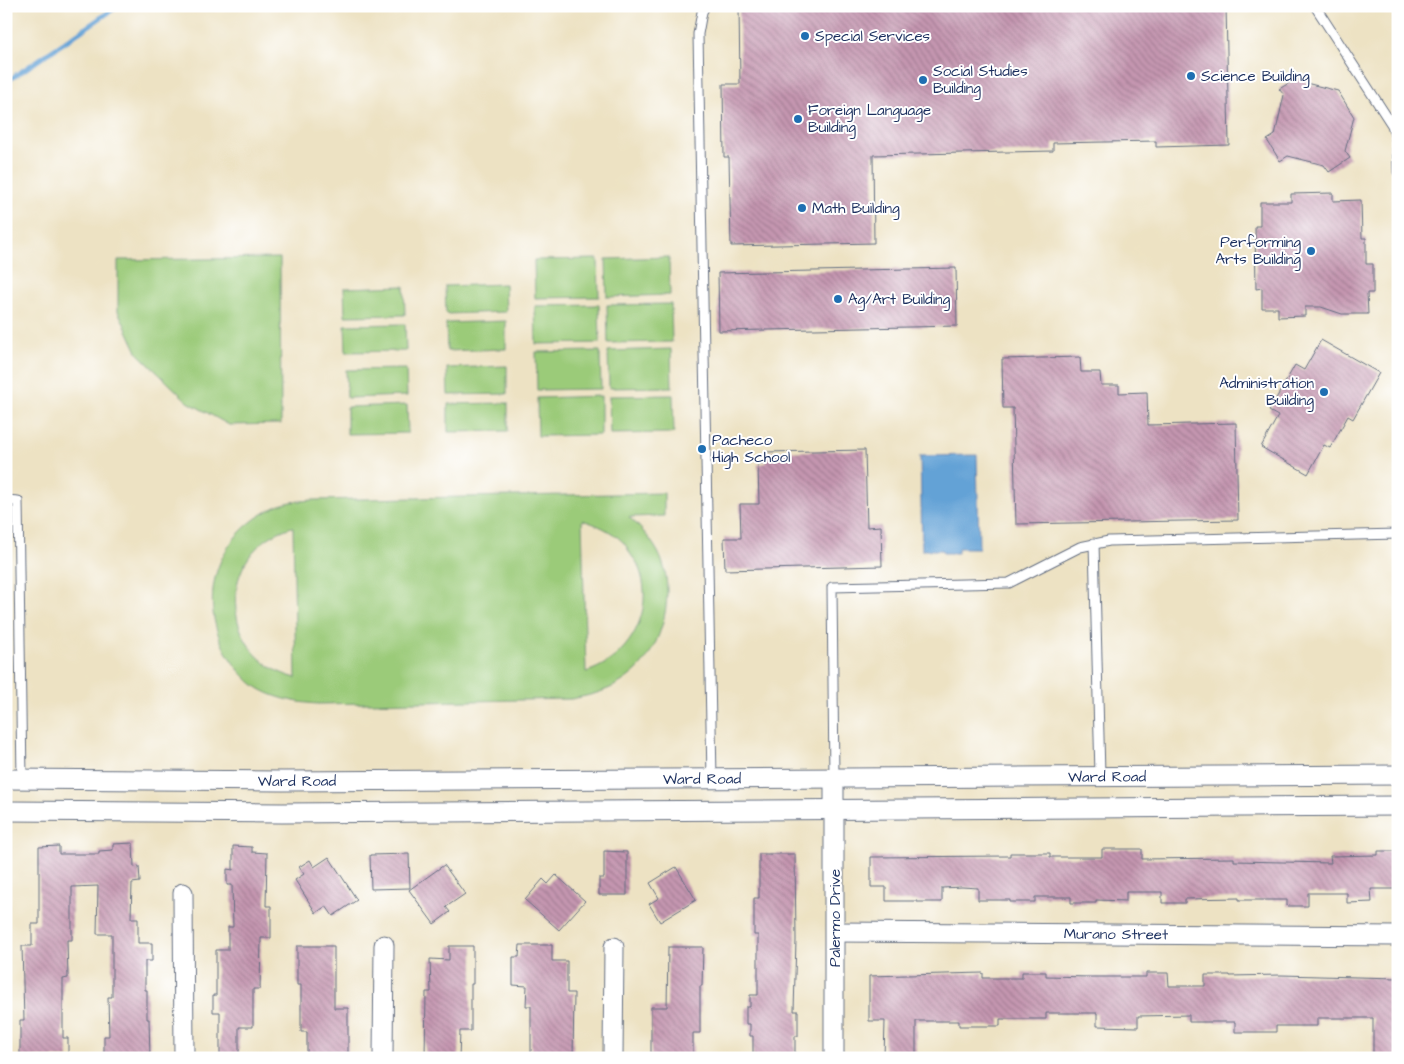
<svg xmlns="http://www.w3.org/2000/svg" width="1404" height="1064" font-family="'Architects Daughter',sans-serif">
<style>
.pitch{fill:#9bcb79;stroke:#5b7d6c;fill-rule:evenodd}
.water{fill:#64a2d6;stroke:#40689a}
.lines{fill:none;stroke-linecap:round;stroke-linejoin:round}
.stream{stroke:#64a2d6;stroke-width:5}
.building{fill:url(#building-back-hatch)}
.service-casing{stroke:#646e81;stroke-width:11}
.minor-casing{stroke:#646e81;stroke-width:21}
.service{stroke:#fff;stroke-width:9}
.minor{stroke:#fff;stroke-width:19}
.poi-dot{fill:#1f6fb2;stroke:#fff;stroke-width:2}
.labels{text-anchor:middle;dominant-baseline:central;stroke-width:4;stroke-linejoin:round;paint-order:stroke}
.poi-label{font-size:15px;fill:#1b2f5e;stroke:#fff;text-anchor:start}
.street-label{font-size:15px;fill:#1b2f5e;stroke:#fff}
</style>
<defs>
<pattern id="building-back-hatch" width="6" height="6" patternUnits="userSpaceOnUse" patternTransform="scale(1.25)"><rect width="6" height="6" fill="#c596b0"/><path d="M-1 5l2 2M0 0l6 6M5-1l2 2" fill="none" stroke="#9f7b92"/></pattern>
</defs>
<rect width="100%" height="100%" fill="#fff"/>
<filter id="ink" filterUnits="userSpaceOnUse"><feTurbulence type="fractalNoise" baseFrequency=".02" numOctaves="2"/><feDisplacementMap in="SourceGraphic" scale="10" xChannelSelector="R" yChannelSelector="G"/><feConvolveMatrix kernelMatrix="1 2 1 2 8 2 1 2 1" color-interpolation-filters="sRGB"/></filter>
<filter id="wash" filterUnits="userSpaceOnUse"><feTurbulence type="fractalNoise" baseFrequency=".0096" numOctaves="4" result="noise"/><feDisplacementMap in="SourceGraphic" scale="20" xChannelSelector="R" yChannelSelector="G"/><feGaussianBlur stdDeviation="1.12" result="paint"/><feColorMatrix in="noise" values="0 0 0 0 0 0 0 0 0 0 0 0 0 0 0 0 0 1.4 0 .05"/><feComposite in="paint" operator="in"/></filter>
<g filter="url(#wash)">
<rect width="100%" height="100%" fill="#ede2c3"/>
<g class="pitch">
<polygon points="669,257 670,295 607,297 606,259"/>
<polygon points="280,258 281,424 229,425 188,402 138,354 118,311 118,260"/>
<polygon points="598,259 599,297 535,298 534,260"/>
<polygon points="505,284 506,312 446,314 445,286"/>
<polygon points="404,286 405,315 345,316 344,288"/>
<polygon points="671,304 672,342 608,343 607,305"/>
<polygon points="599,305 600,343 536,344 535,306"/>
<polygon points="506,321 506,349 447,351 446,323"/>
<polygon points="405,324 406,351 346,352 345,325"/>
<polygon points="671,349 672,387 609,388 608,351"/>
<polygon points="600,351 601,389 537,390 536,352"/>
<polygon points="507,366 507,394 448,395 447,368"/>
<polygon points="406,369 407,396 347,398 346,370"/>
<polygon points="673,395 674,433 610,434 609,396"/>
<polygon points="601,396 601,435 538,436 537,398"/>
<polygon points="508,403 508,431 448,432 448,404"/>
<polygon points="407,405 408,433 347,434 347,407"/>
<path d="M664,493V516L629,517C640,527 651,539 658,552C678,589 663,650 631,675C613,690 593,695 571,699L319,704C296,703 265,697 248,680C189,623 205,534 283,504C292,501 304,501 313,500ZM582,520C596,524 612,531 623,542C626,545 629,551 631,555C634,559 638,563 639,568C656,611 629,659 586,672ZM292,527H293L296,678C218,658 214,550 292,527Z"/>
</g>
<polygon class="water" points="977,455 979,548 958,548 958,553 943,553 942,550 922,550 920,456"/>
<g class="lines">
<polyline class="stream" points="6,82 118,6"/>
</g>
<g id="blocks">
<g class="building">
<polygon points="739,6 1226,6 1229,145 1156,147 1156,141 1053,143 1053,151 873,155 874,243 731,246 729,157 724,157 723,84 740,84"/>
<polygon points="1301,76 1306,83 1338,91 1354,117 1345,151 1350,158 1329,172 1324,165 1288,156 1280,161 1267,140 1275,135 1284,95 1279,89"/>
<polygon points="1333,193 1333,201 1361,200 1362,238 1366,238 1366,264 1373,264 1373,293 1367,293 1368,314 1342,314 1321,307 1305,307 1305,316 1278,317 1278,308 1262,308 1262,288 1256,289 1255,226 1260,226 1260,202 1291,202 1291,194"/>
<polygon points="956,268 957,326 719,331 718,273"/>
<polygon points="1321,340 1379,373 1353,419 1348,416 1330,448 1324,445 1308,474 1261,447 1278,416 1269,411 1295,365 1304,370"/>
<polygon points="1080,357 1081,372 1100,372 1101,385 1119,385 1119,393 1147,392 1148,425 1236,423 1238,520 1016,524 1013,408 1003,408 1002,359"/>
<polygon points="865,450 867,527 881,526 882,566 725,570 724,538 741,538 740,504 759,504 758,464 766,463 766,452"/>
<polygon points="133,843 134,867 139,866 140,882 132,883 131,918 138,918 138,943 152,943 152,961 145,961 145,990 147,990 147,1019 149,1019 150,1058 104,1058 104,1036 109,1036 108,997 112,997 112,934 97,934 98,886 72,887 72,940 67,940 68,978 63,979 63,1038 68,1038 68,1058 20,1057 20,1020 24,1020 22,946 32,946 32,924 39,924 39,847 59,846 59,854 99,854 99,851 113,850 113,844"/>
<polygon points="233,846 252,847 252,852 267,853 266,906 271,906 271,938 261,938 260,989 253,989 253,1027 239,1027 239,1058 220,1058 220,1012 213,1012 213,995 216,995 216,950 228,950 228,927 233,927 232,885 227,885 227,869 233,870"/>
<polygon points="1102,849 1142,849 1142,859 1234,858 1234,861 1331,863 1330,856 1378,855 1378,851 1398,851 1398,889 1371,889 1372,902 1347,903 1347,893 1308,893 1308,906 1287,906 1287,900 1239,900 1239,898 1185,899 1185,903 1162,903 1162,892 1126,892 1126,901 1096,900 1096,903 1071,903 1071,897 1035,897 1035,902 1010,902 1010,900 978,900 978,888 962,887 942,888 942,902 917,902 917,901 886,901 886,887 871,887 871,857 1010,856 1010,853 1050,853 1050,857 1102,857"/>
<polygon points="604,851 627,852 627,895 599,895 599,878 604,878"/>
<polygon points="409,854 410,888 371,889 370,855"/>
<polygon points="759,854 795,854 796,940 794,1011 798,1011 798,1036 795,1036 795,1058 753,1058 753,1036 750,1036 750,1024 746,1024 746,1007 750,1007 750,995 758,995 758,935 754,935 754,898 759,898"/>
<polygon points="329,857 357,900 333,916 326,906 316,913 295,880 304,874 299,867 310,860 314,867"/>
<polygon points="444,865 465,894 446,907 450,912 434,924 409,890"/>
<polygon points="676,867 696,900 660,922 649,904 659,898 650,883"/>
<polygon points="556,875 585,901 559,930 525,900 543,879 548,884"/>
<polygon points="520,945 552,945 552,961 567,961 567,993 574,993 573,1058 531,1058 531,1006 526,1006 527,986 513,985 513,957 519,957"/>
<polygon points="297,946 334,946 334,1008 348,1008 348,1058 307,1058 307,1032 301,1032 301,985 297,985"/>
<polygon points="449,946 473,946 473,984 471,984 471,1031 460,1031 459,1058 425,1058 426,992 431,992 430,959 449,960"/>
<polygon points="668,947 703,947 702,986 700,986 700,1033 693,1033 693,1058 651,1058 651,1007 667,1007"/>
<polygon points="1022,972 1046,972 1046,976 1090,977 1146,977 1146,973 1168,973 1169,986 1205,986 1205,975 1230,975 1230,976 1281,975 1397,978 1398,1058 1373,1058 1373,1018 1317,1018 1317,1026 1276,1026 1276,1032 1235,1032 1235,1022 1189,1022 1189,1015 1138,1016 1138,1027 1097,1026 1097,1013 1046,1013 1046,1019 1000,1019 1000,1026 959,1026 959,1021 916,1021 916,1058 884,1058 885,1021 869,1021 869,976 983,973 983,978 1022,978"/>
</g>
</g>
</g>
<g filter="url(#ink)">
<use href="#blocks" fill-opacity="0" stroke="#646e81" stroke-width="1"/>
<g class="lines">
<g class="service-casing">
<g id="service">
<polyline points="705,6 702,12 698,34 712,779"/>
<polyline points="1315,6 1392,125 1397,142 1398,172"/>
<polyline points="6,500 18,501 22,779"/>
<polyline points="1094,543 1100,775"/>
<polyline points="834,778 832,587 1009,583 1080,547 1109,541 1398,534"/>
</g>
</g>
<g class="minor-casing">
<g id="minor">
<path id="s1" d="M6,779L283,781L1398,775"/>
<polyline points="6,811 282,813 1398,806"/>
<polyline points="183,893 184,1058"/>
<path id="s2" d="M835,932L1398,936"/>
<polyline points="383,1058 384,945"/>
<polyline points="613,1058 614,947"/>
<polyline points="834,1058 834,778"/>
</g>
</g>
<use href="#service" class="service"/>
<use href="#minor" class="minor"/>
</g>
</g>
<g class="poi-dot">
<circle cx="805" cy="36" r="5"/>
<circle cx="1191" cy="76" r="5"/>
<circle cx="923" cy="80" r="5"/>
<circle cx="798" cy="119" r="5"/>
<circle cx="802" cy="208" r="5"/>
<circle cx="1311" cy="251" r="5"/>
<circle cx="838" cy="299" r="5"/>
<circle cx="1324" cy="392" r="5"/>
<circle cx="702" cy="449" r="5"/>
</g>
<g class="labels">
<g class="poi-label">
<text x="815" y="36">Special Services</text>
<text x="933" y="71">Social Studies<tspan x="933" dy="17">Building</tspan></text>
<text x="1201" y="76">Science Building</text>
<text x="808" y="110">Foreign Language<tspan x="808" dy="17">Building</tspan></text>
<text x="812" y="208">Math Building</text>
<text x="1301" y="242" text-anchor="end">Performing<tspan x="1301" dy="17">Arts Building</tspan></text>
<text x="848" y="299">Ag/Art Building</text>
<text x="1314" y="383" text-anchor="end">Administration<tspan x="1314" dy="17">Building</tspan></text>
<text x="712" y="440">Pacheco<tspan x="712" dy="17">High School</tspan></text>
</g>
<g class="street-label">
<text stroke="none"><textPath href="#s1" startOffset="1101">Ward Road</textPath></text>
<text stroke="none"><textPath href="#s1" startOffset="696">Ward Road</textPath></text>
<text stroke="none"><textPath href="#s1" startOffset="291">Ward Road</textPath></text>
<text transform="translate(835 918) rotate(-90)">Palermo Drive</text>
<text stroke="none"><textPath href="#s2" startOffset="281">Murano Street</textPath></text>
</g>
</g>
<rect width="1404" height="1064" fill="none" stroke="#fff" stroke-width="25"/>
</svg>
